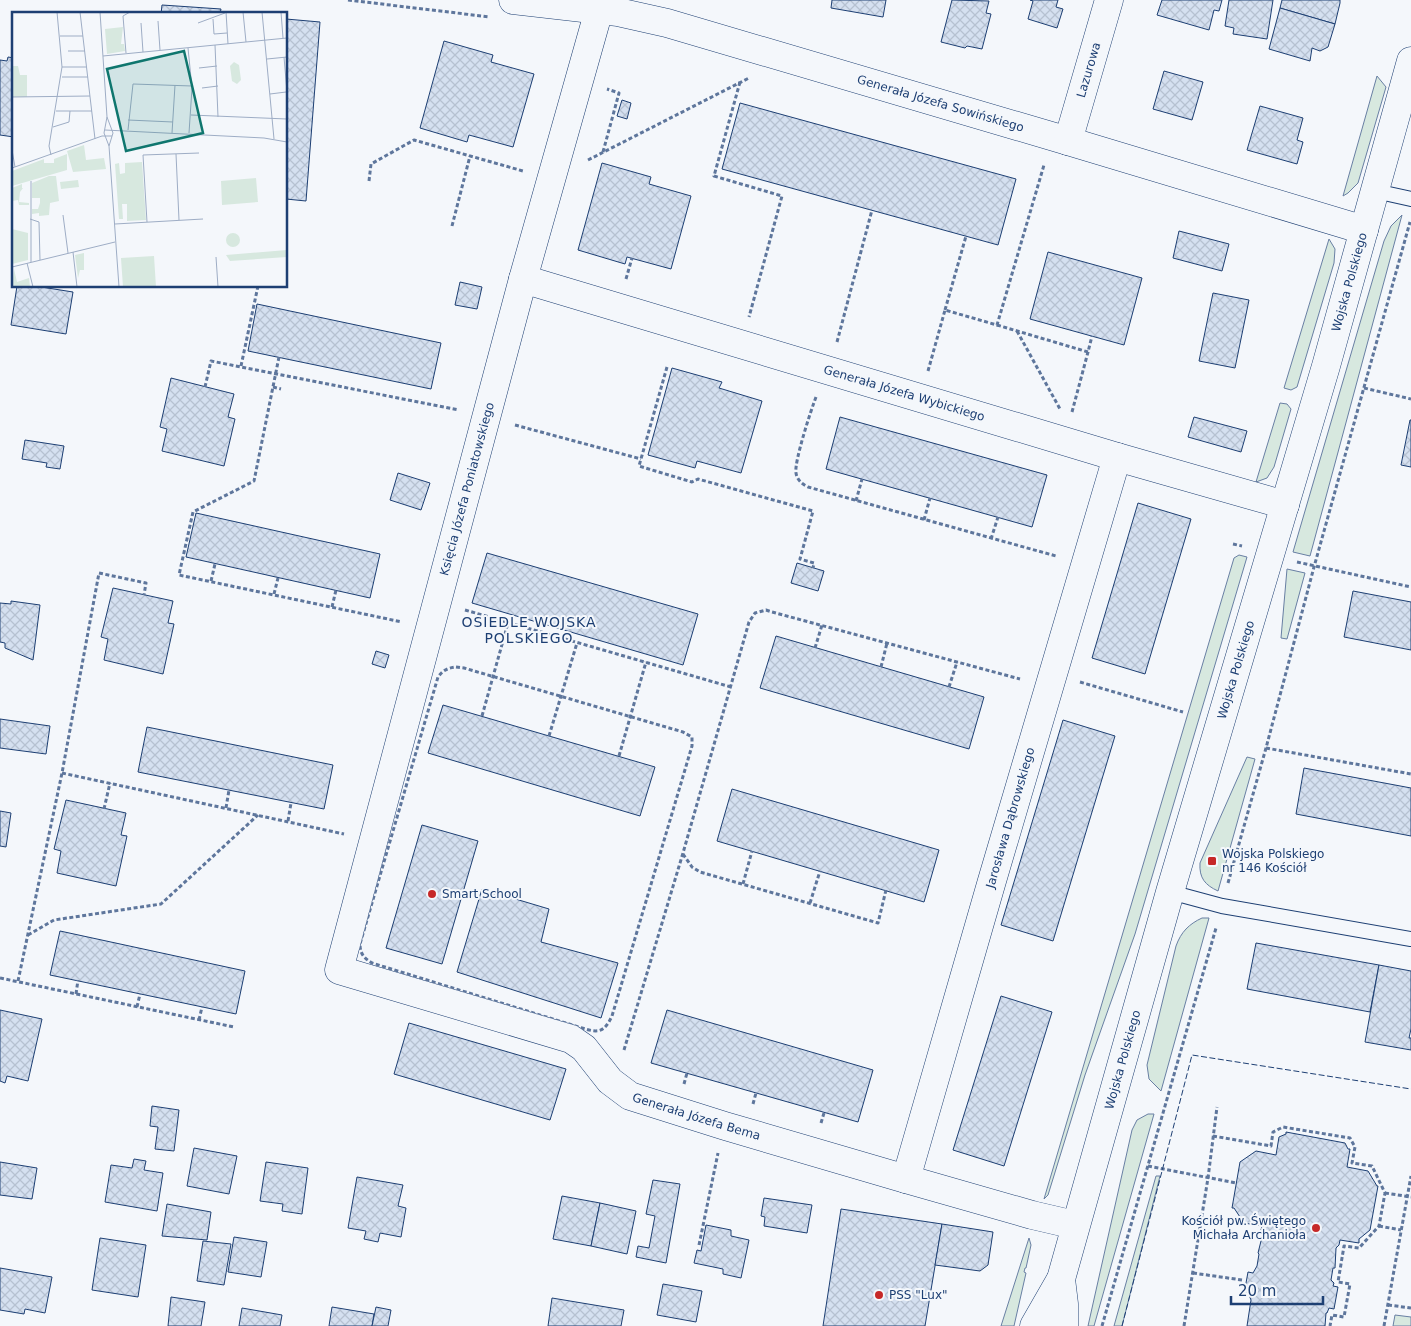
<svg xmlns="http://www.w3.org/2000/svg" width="1411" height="1326" font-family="'DejaVu Sans',sans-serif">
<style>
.green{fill:#d7e8df;stroke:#687fa3}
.building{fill:url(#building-cross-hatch);stroke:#1d3f73}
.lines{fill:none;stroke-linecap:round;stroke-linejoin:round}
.service-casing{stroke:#1d3f73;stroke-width:16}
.minor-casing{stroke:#1d3f73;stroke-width:29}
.tertiary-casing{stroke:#1d3f73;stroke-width:29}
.path{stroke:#5e769c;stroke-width:3;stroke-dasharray:4 2.5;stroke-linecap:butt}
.service{stroke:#f4f7fb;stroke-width:14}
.minor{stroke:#f4f7fb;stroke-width:28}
.tertiary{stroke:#f4f7fb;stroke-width:28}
.fence{stroke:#1d3f73;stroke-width:1;stroke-dasharray:6 2.5;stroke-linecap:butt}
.poi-dot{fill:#c62828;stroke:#f4f7fb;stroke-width:2}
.labels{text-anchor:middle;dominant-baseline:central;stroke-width:4;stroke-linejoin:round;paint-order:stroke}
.street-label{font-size:12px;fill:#1d3f73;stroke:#f4f7fb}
.poi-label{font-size:12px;fill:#1d3f73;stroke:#f4f7fb;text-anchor:start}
.neighbourhood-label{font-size:14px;letter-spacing:1px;fill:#1d3f73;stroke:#f4f7fb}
.inset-road{fill:none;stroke:#9eadc5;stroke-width:1}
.view{fill:#0f766e;fill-opacity:0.15;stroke:#0f766e;stroke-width:2.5}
.inset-edge{fill:none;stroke:#1d3f73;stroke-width:2.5}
</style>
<defs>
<pattern id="building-cross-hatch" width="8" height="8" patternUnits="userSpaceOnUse" patternTransform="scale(1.25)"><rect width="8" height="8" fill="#d5e0f0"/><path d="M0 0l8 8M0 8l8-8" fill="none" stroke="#b6c1d1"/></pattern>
</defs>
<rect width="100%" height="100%" fill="#f4f7fb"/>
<g class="green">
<polygon points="1377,76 1386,87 1358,183 1348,193 1343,196"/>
<polygon points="1402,215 1310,556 1293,552 1384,241 1391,226"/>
<polygon points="1329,239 1335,249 1334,263 1297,387 1291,390 1284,388"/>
<polygon points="1280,403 1287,404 1291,409 1274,467 1267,478 1256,482"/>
<polygon points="1239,555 1247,557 1135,934 1085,1075 1048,1195 1044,1199 1234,558"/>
<polygon points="1287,569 1305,573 1287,639 1281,638"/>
<path d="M1247,757L1255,759L1218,891C1205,885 1199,878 1200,863Z"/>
<path d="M1202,918H1209L1161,1091L1149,1079L1147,1065L1176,946C1181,932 1189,924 1202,918Z"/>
<polygon points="1148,1114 1154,1114 1094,1326 1088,1326 1132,1130 1137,1120"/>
<polygon points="1156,1176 1160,1176 1122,1326 1114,1326"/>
<polygon points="1029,1238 1031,1245 1026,1268 1025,1268 1024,1272 1026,1273 1014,1326 1001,1326"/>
<polygon points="1395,1315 1411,1317 1411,1326 1393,1326"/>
</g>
<g class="building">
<polygon points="832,0 886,0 883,17 831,8"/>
<polygon points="952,0 989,1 986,13 991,14 982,49 967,46 965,48 941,42"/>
<polygon points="1030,0 1058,0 1056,7 1063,9 1057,28 1028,19 1033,1"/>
<polygon points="1162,0 1222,0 1219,11 1214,10 1209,30 1157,15"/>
<polygon points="1229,0 1273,0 1267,39 1233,34 1234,28 1225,26"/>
<polygon points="1282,0 1340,0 1340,3 1335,24 1280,8"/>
<polygon points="162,5 221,9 220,14 161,14"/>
<polygon points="1280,8 1335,24 1328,47 1320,51 1312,48 1310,61 1269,49"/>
<polygon points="286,19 320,22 306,201 286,199"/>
<polygon points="444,41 493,55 491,62 534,74 513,147 469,135 467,142 420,128"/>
<polygon points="8,57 14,58 14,137 0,135 0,60 7,61"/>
<polygon points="1164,71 1203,82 1192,120 1153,109"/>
<polygon points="622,100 631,103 627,119 617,116"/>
<polygon points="740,103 1016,179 998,245 722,169"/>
<polygon points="1260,106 1303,118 1297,140 1303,142 1297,164 1247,150"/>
<polygon points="602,163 651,177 649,184 691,196 671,269 627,257 625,264 578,250"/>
<polygon points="1179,231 1229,244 1222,271 1173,258"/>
<polygon points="1048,252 1142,278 1124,345 1030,319"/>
<polygon points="460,282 482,287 477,309 455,305"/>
<polygon points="17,286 35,286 73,292 66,334 11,325"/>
<polygon points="1213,293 1249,300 1235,368 1199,361"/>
<polygon points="257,304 441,343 431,389 248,351"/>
<polygon points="672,368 722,382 719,388 762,401 741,473 697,461 695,468 648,455"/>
<polygon points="171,378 234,394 228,417 235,419 224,466 162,451 167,429 160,427"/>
<polygon points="840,417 1047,475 1032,527 826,469"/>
<polygon points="1194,417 1247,431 1241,452 1188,437"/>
<polygon points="1410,420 1411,420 1411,467 1401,465"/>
<polygon points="25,440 64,446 60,469 46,467 47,463 22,459"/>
<polygon points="398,473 430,483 421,510 390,500"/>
<polygon points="1138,503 1191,519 1145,674 1092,658"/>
<polygon points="196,513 380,554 370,598 186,557"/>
<polygon points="487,553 698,614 683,665 472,603"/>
<polygon points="797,563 824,571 818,591 791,583"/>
<polygon points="113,588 173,601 168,623 174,624 163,674 104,660 108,639 101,637"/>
<polygon points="1353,591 1411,602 1411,650 1344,637"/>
<polygon points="11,601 40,605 33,660 5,648 5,643 0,642 0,603 11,604"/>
<polygon points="776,636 984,697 969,749 760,688"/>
<polygon points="376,651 389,655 385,668 372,664"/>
<polygon points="443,705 655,767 640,816 428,753"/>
<polygon points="0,719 50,726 46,754 0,748"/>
<polygon points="1063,720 1115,736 1053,941 1001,925"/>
<polygon points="147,727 333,765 324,809 138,772"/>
<polygon points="1304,768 1411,788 1411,836 1296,814"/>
<polygon points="732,789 939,850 924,902 717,841"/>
<polygon points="66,800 126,813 121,835 127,836 116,886 57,873 61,851 54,849"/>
<polygon points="0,811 11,813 6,847 0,846"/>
<polygon points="422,825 478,841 442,964 386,948"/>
<polygon points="482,889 549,909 541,942 618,963 601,1018 457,972"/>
<polygon points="60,931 245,971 236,1014 50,975"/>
<polygon points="1256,943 1379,965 1370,1012 1247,989"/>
<polygon points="1379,965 1411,971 1411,1029 1409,1038 1411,1038 1411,1050 1365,1042"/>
<polygon points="1001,996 1052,1012 1004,1166 953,1150"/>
<polygon points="0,1010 42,1019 28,1081 7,1076 5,1083 0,1081"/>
<polygon points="667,1010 873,1070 858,1122 651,1063"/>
<polygon points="409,1023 566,1069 550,1120 394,1074"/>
<polygon points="152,1106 179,1110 174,1151 155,1149 158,1127 150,1126"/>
<polygon points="1286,1132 1345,1143 1348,1149 1350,1149 1347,1167 1368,1171 1377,1186 1378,1186 1370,1230 1359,1239 1359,1243 1340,1240 1339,1245 1336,1248 1335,1268 1333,1268 1331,1280 1334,1283 1333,1286 1338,1287 1334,1309 1329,1308 1327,1313 1326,1313 1325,1326 1247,1326 1251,1300 1249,1295 1244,1294 1248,1272 1253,1273 1257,1266 1259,1254 1258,1253 1263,1233 1262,1230 1261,1230 1262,1226 1244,1223 1234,1208 1232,1208 1240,1162 1256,1151 1276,1155 1279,1137 1286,1134"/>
<polygon points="194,1148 237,1156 229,1194 187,1186"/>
<polygon points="134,1159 146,1161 144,1170 163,1173 157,1211 105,1202 111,1165 132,1168"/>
<polygon points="0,1162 37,1168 32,1199 0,1195"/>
<polygon points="266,1162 308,1168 302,1214 282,1211 283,1204 260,1201"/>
<polygon points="357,1177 403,1185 398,1206 406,1208 401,1237 380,1233 378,1242 364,1239 366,1231 348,1228"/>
<polygon points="653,1180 680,1184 666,1263 636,1257 638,1246 649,1248 655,1216 646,1214"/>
<polygon points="562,1196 600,1203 591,1246 553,1239"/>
<polygon points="764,1198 812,1205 807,1233 764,1226 765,1217 761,1216"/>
<polygon points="600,1203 636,1211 627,1254 591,1246"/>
<polygon points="167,1204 211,1212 207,1240 162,1236"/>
<polygon points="841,1209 942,1224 925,1326 823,1326"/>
<polygon points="942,1224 993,1232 988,1265 980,1271 935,1265"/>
<polygon points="706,1225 731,1230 731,1236 749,1240 741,1278 723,1274 723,1269 694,1263 697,1250 701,1251"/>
<polygon points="234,1237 267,1242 261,1277 228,1272"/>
<polygon points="100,1238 146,1245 138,1297 92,1290"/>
<polygon points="203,1241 231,1244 224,1285 197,1281"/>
<polygon points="0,1268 52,1277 45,1313 25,1309 24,1314 0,1310"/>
<polygon points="663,1284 702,1291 696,1322 657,1315"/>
<polygon points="171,1297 205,1302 201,1326 168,1326"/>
<polygon points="552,1298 624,1310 621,1326 548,1326"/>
<polygon points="332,1307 374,1314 372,1326 329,1326"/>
<polygon points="376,1307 391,1310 388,1326 372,1326"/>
<polygon points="242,1308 282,1315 280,1326 239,1326"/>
</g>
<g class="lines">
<g class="service-casing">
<g id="service">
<polyline points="1375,191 1411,199"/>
<polyline points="1170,892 1222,906 1411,939"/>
</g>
</g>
<g class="minor-casing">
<g id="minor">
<path id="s1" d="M513,0L618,12L667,23L1068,141L1364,230"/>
<path id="s2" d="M599,10L523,279L339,970L571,1039L584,1048L610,1081L630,1096L725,1126L906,1179L1032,1215L1075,1225"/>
<path id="s3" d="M1068,141L1109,0"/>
<path id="s4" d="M523,279L1117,457L1285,505"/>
<path id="s5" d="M906,1179C975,938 1045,697 1117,457"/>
</g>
</g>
<g class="tertiary-casing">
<g id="tertiary">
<polyline points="1061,1279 1064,1304 1064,1326"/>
<path id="s6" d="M1034,1326L1061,1279L1170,892L1326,366L1411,61"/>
</g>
</g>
<g class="path">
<polyline points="348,0 490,17"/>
<polyline points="740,82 714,176 782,196 749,317"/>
<polyline points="603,152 619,93 607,89"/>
<polyline points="588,160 749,78"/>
<polyline points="369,181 371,164 414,140 523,171"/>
<polyline points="452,226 470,156"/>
<polyline points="626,279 632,258"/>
<polyline points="945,310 966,236"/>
<polyline points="997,325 1088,352 1092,336"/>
<polyline points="1017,331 1060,409"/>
<polyline points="837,342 872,210"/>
<polyline points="279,357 254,481 193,512 179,575 402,622"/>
<polyline points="241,366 258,286"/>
<polyline points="667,367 639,466 692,482 698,479 813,511 800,559 814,563 813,568"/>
<polyline points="928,371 945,310 997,325 1044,165"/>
<polyline points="205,387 211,361 459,410"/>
<polyline points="273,387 281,389"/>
<polyline points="1364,388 1411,399"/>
<path d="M816,397C811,410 794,462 796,473C797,480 802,484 808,487L1056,556"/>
<polyline points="1072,412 1088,352"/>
<polyline points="515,425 641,459"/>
<polyline points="856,501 862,479"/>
<polyline points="924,520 930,498"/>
<polyline points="991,539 998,517"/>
<polyline points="1233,544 1242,546"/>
<polyline points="1297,562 1411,587"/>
<polyline points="211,581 215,564"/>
<polyline points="274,594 278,578"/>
<polyline points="332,607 336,590"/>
<polyline points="465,610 731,687"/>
<polyline points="815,648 822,625"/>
<path d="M456,667L464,668L683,732L692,737V746L612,1016C604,1033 598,1033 582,1028L372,963C364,958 360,954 360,944L438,677C443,670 448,668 456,667Z"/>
<polyline points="881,667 887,643"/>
<polyline points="1080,682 1183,712"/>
<polyline points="949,687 957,662"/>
<polyline points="482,716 508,623"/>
<polyline points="549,736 577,643"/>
<polyline points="1266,748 1411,774"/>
<polyline points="619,756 646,662"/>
<polyline points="62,773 344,834"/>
<polyline points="226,808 229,790"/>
<polyline points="104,809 110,783"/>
<polyline points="288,821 291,803"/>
<polyline points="683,854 692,867 700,872 878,923 886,890"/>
<polyline points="1228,883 1266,748 1314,567 1410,222"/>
<polyline points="743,884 752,851"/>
<polyline points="810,903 820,871"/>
<polyline points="28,935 54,920 161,904 258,815"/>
<polyline points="0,978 234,1027"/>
<polyline points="18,981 62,773 99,573 146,583 144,595"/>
<polyline points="76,994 78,980"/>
<polyline points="137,1007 140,994"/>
<polyline points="199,1020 202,1007"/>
<polyline points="624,1050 683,853 749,622 755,613 766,610 772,612 1020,679"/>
<polyline points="684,1084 687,1073"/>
<polyline points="753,1104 756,1093"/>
<polyline points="821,1123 824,1113"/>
<polyline points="1213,1136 1271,1146 1273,1132 1283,1127 1350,1138 1355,1147 1352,1163 1372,1166 1385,1193 1379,1226 1359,1248 1344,1246 1338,1282 1350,1284 1344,1317 1332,1315 1330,1326"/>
<polyline points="1148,1166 1236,1183"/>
<polyline points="1385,1193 1411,1197"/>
<polyline points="1379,1226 1401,1230"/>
<polyline points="699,1245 718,1153"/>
<polyline points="1193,1273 1242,1280"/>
<polyline points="1388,1305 1411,1308"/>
<polyline points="1102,1326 1216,928"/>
<polyline points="1184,1326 1208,1178 1217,1107"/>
<polyline points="1384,1326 1411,1176"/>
</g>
<use href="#service" class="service"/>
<use href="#minor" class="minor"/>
<use href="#tertiary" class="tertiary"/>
<polyline class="fence" points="1122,1326 1192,1055 1411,1089"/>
</g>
<g class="poi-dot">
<rect x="1207" y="856" width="10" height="10" rx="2.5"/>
<circle cx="432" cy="894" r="5"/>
<circle cx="1316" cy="1228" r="5"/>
<circle cx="879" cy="1295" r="5"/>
</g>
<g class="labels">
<g class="street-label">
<text stroke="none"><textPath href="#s3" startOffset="74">Lazurowa</textPath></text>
<text stroke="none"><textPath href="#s1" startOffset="441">Generała Józefa Sowińskiego</textPath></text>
<text stroke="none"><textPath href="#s6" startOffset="1092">Wojska Polskiego</textPath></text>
<text stroke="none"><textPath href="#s4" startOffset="398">Generała Józefa Wybickiego</textPath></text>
<text transform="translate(467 489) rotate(-75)">Księcia Józefa Poniatowskiego</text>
<text stroke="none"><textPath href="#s6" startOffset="688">Wojska Polskiego</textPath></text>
<text stroke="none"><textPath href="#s5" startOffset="376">Jarosława Dąbrowskiego</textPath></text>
<text stroke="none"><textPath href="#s6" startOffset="282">Wojska Polskiego</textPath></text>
<text stroke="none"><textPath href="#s2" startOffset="1389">Generała Józefa Bema</textPath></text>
</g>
<g class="poi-label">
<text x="1222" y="854">Wojska Polskiego<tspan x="1222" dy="14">nr 146 Kościół</tspan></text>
<text x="442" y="894">Smart School</text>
<text x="1306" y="1221" text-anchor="end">Kościół pw. Świętego<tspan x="1306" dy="14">Michała Archanioła</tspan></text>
<text x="889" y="1295">PSS "Lux"</text>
</g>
<g class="neighbourhood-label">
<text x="529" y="622">OSIEDLE WOJSKA<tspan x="529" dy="16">POLSKIEGO</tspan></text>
</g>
</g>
<g transform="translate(12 12)">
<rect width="275" height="275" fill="#f4f7fb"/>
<path d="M111,15L109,32H112L113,39L95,42L93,17ZM222,50L227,53L229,68L225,72L220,69L218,54ZM0,54H6L8,63H15V85H0ZM72,133L74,148L92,146L94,157L61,160L55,139ZM55,142V158L0,174V159L32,147V151H42V147ZM130,150L134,208L115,209V192H110L111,207H107L103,152L107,151L108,162L113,161V151ZM37,164H44L47,189L38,191L37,203L27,204V201L20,202V197H26L28,191V186H20V171ZM244,166L246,190L210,193L209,169ZM66,168L67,175L49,177L48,170ZM10,172V176H18H11L8,180L7,190L17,191V193H7L6,188L0,189V176ZM0,217L16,221V248L0,252ZM214 228a7 7 0 1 1 14 0a7 7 0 1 1-14 0ZM108,232L109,246L142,244L144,275H111ZM275,238V245L218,249L214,243ZM72,241V258H68L66,266L63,243ZM2,257L5,270L17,266L18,275H0Z" fill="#d7e8df"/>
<path class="inset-road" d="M68,0L83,127M88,0L95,105L92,121L97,134M214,0L216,32M231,0L234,30M250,0L262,127M269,0L271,26M201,7L202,22L215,21M146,9L148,38M129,11L131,40M186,11L213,1M48,24H71M203,33L206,105M176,36L180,76L177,121M56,39H73M114,41L111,4L118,0M91,44L275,26M272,45L275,80M255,47L275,45M50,55H74M187,56L205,54M50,65H76M190,76L206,74M258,82L274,80M0,85L78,84M44,99H80M179,103L275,107M95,105L101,121M116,108L161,110M41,115L57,110L58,99M93,118L252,126L275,130M116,118L121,72L180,74M101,121L97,134L107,275M160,121L163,73M0,138L3,155M164,142L167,208M39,143L37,134L50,55L45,0M0,156L90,124H100M51,203L56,241M18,207L27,210L28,248M135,210L131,143L187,141M103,212L191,207M61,240L65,275M204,245L206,275M19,250V169M15,251L21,275M0,255L103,230"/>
<path class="view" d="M172,39L191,121L114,139L95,57Z"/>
<rect width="275" height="275" class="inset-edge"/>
</g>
<path d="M1231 1296v8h92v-8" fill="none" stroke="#1d3f73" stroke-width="2.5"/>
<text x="1238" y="1296" font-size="15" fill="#1d3f73" stroke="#f4f7fb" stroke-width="4" paint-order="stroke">20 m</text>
</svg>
